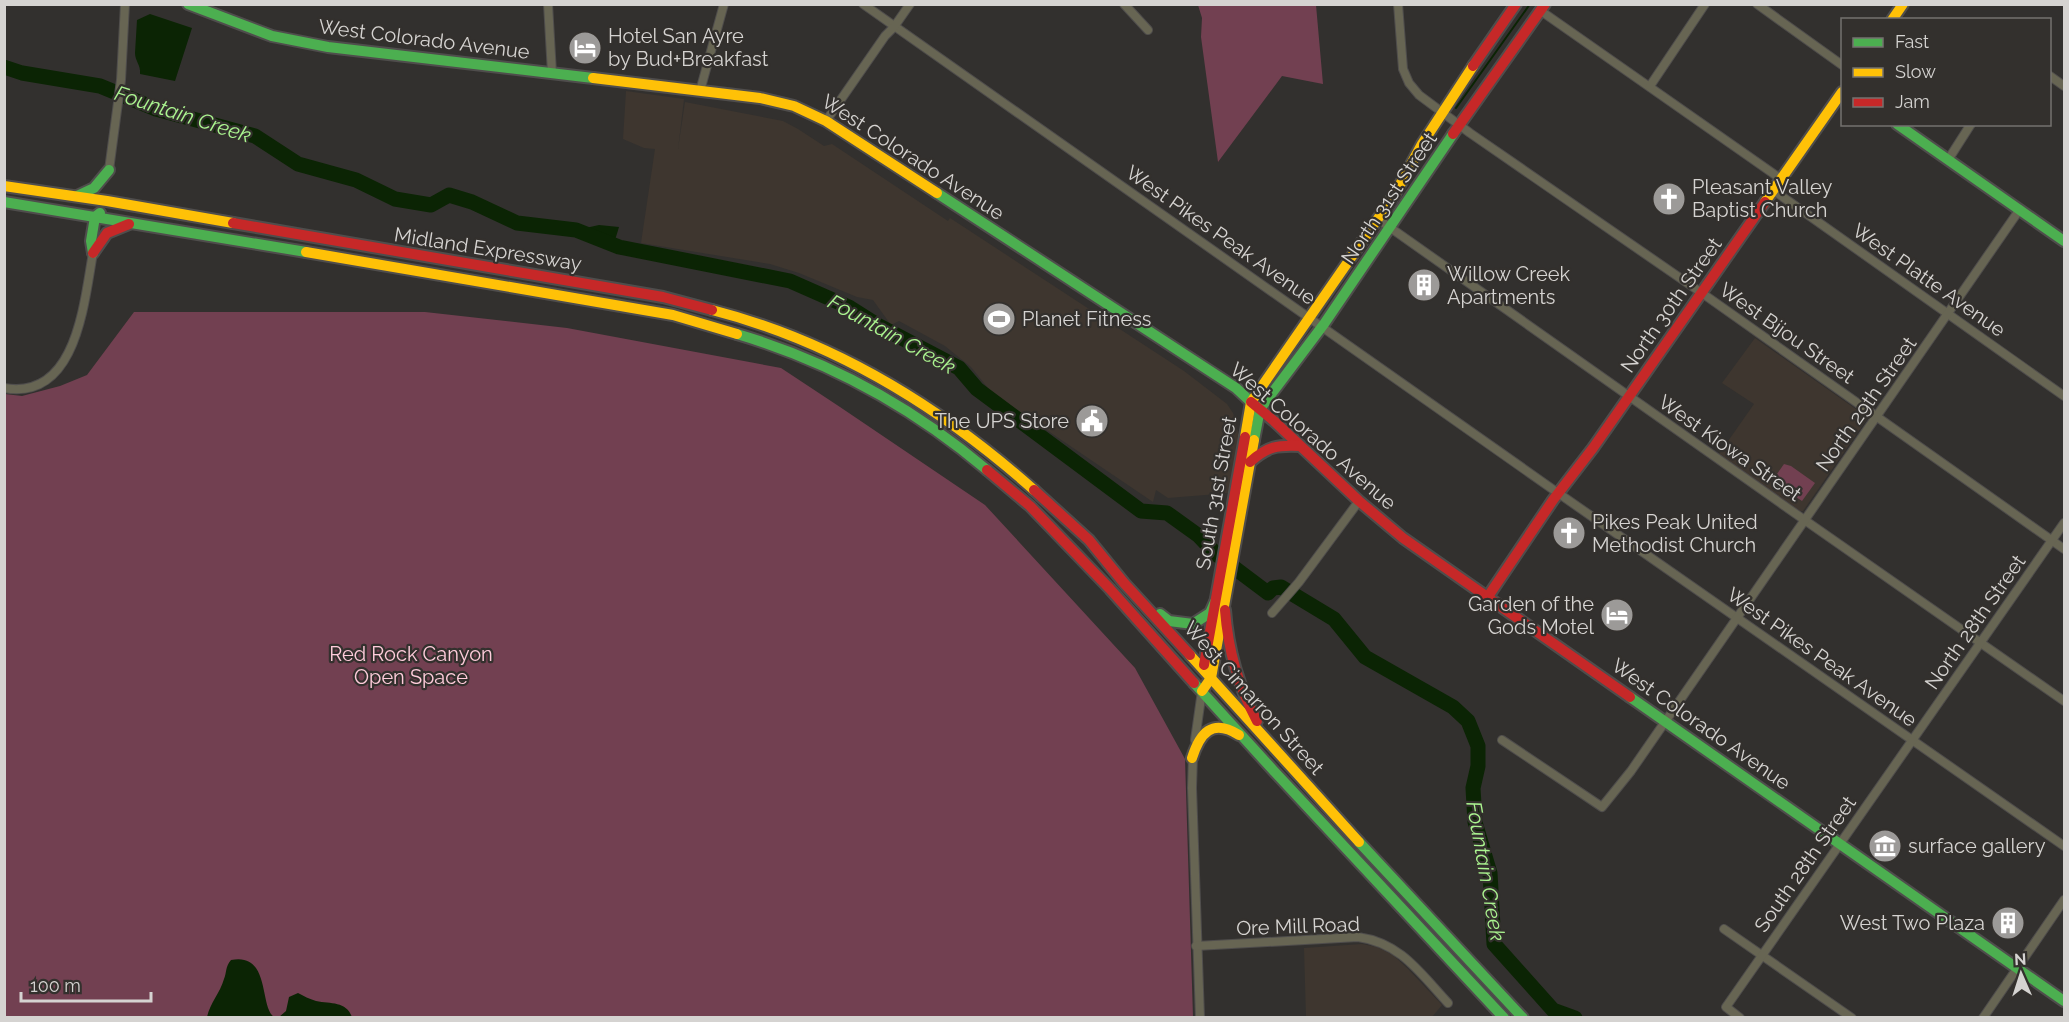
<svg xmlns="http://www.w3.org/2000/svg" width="2069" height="1022" font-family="Raleway,sans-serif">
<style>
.built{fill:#3e362f}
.green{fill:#724051}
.water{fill:#0b2404}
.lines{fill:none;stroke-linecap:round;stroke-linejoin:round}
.stream{stroke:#0b2404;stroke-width:2}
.river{stroke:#0b2404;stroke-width:15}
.street-casing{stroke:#4f4d4c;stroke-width:10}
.fast-casing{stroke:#4f4d4c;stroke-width:14}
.slow-casing{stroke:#4f4d4c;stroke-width:14}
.jam-casing{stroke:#4f4d4c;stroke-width:14}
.street{stroke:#676553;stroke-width:8}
.fast{stroke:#4caf50;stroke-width:10}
.slow{stroke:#ffc107;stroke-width:10}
.jam{stroke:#c62828;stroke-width:10}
.labels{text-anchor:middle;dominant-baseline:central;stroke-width:4.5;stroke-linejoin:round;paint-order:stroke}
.poi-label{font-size:20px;fill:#d5d3d1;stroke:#33302d;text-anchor:start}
.street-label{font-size:20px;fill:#d5d3d1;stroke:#33302d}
.park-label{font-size:20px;fill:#ffccdb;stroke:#33302d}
.water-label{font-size:21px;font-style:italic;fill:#abf590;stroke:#33302d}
</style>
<rect width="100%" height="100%" fill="#32302e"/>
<g class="built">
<polygon points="626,91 684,99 678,149 685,102 783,121 798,129 824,146 832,144 948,221 950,218 1184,371 1227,404 1233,413 1239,436 1230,493 1168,498 1156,490 1153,502 992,393 971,367 945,346 899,321 891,325 873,300 857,297 799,273 770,264 641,243 655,149 644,148 623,139"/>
<polygon points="1755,338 1867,417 1867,419 1803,511 1799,511 1719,454 1754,404 1722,383"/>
<polygon points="1362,944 1377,947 1393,955 1408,969 1442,1005 1432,1017 1306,1017 1304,948"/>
</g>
<g class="green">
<polygon points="1198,5 1316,5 1323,84 1282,76 1218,162 1201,37 1202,18"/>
<polygon points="134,312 425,312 567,328 781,368 840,407 985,505 1135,668 1185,759 1193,1017 5,1017 5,394 22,396 60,386 87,375"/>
<polygon points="1784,464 1791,466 1815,483 1802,501 1772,481"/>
</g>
<g class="water">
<path d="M150,14L192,28L175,81L140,74C141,65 135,61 135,53L137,20Z"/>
<polygon points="599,225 619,227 612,250 593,244 580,235 581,229"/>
<path d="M231,960C271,952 259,1007 274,1017H207C210,1003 220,993 224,979C227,972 225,967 231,960Z"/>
<path d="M298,993C304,996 309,999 316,1001C331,1004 346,1001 352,1017H279L286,1011L289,997Z"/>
</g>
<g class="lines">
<polyline class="stream" points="1456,108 1530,4"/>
<polyline class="river" points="4,67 22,73 100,86 156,109 255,136 298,164 356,180 395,199 431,205 449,195 472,202 517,223 576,230 619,247 790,281 849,307 879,326 959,368 977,389 1141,511 1167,513 1199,536 1216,554 1268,593 1273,588 1281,587 1334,619 1365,657 1453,707 1468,721 1478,746 1478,766 1473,788 1475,822 1490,873 1494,944 1553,1010 1575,1018"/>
<g class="street-casing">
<g id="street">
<polyline points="548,4 552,73"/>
<polyline points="863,4 1558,493"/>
<polyline points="1124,4 1148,30"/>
<polyline points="1398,4 1403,69 1409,83 1419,95 1470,133 1709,298 2064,549"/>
<polyline points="1757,4 1842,65"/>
<polyline points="1541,11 1781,179"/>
<polyline points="2050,76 2064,86"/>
<polyline points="1650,86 1705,4"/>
<polyline points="700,91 724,4"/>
<polyline points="826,121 885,36 894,27 910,4"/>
<polyline points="1948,160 1971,124"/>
<polyline points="109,170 121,80 125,4"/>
<polyline points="1773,190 2064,396"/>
<polyline points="1378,219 1796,514 2064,701"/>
<path d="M4,388C77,401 84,302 93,253"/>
<polyline points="1561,495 2064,846"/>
<polyline points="1272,613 1299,582 1359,501"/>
<polyline points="1195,740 1202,691"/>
<polyline points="1502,740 1602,807 1631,771 2020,209"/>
<polyline points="1193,755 1192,788 1200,1018"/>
<polyline points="1724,929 1852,1018"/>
<path d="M1196,946L1358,937C1401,943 1420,973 1448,1003"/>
<polyline points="1740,1018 1726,1007 2064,523"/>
<polyline points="1983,1018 2064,900"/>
</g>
</g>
<g class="fast-casing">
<g id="fast">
<polyline points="188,4 272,36 328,47 593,78"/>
<polyline points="1897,124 2064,241"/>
<polyline points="937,193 1236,388 1251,402"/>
<polyline points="77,196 94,188 109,170"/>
<polyline points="4,202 306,252"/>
<polyline points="93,253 91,241 95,217 100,213"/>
<path d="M737,334C828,361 914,408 987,470"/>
<polyline points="1254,440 1260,409 1324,324 1453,134"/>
<polyline points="1160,614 1169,621 1193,624 1210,613 1218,595"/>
<polyline points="1194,683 1273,770 1504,1018"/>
<polyline points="1630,697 2064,1001"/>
<polyline points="1359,842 1523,1018"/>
</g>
</g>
<g class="slow-casing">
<g id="slow">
<polyline points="1892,20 1903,4"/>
<polyline points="593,78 760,98 794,106 826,121 937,193"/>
<polyline points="4,186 107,201 233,223"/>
<polyline points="1765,202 1842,92"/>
<polyline points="306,252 673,315 737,334"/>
<path d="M712,310C833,341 942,408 1034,490"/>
<polyline points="1245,437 1251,402 1395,194 1422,144 1473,66"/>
<polyline points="1190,655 1359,842"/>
<polyline points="1202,691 1211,678 1254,440"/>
<path d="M1192,758C1200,733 1212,718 1239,735"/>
</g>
</g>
<g class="jam-casing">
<g id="jam">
<polyline points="1473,66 1516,4"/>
<polyline points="1453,134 1545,4"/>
<polyline points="233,223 663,297 712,310"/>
<polyline points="93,253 107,233 129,224"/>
<polyline points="1251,402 1274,421 1359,501 1403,538 1630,697"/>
<path d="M1250,462C1268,446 1277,445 1300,446"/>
<polyline points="987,470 1030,506 1110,589 1194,683"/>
<polyline points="1034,490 1089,540 1124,583 1190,655"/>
<polyline points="1487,598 1553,500 1593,448 1765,202"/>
<path d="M1225,610C1228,650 1238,686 1257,721"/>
<polyline points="1204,665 1245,437"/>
</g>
</g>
<use href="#street" class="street"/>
<use href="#fast" class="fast"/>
<use href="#slow" class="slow"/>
<use href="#jam" class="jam"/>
</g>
<defs>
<g id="hotel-disc" transform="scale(1.725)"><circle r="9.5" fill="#9c9a98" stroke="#33302d"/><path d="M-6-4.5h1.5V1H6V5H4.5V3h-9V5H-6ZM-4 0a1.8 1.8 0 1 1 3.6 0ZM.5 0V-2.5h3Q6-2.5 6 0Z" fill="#fff"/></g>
<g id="church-disc" transform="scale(1.725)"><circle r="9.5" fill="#9c9a98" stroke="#33302d"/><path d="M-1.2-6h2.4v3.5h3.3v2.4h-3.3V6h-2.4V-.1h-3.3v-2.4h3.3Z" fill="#fff"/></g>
<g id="building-disc" transform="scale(1.725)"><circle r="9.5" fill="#9c9a98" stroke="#33302d"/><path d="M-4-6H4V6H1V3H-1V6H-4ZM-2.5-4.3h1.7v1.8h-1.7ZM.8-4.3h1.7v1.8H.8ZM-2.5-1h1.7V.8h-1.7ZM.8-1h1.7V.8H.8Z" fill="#fff"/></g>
<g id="stadium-disc" transform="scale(1.725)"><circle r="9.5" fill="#9c9a98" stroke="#33302d"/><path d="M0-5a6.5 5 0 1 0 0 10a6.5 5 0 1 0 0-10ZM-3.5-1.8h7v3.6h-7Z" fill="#fff"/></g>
<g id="civic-disc" transform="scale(1.725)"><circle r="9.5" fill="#9c9a98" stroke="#33302d"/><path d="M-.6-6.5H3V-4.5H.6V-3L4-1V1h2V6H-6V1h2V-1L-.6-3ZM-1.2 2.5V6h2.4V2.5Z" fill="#fff"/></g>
<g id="museum-disc" transform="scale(1.725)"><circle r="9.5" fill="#9c9a98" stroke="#33302d"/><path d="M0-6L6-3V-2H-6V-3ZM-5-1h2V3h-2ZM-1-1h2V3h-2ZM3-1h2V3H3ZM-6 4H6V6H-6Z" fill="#fff"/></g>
</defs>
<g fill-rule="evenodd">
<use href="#hotel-disc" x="585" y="48"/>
<use href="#church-disc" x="1669" y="199"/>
<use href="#building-disc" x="1424" y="285"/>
<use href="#stadium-disc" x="999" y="319"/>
<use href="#civic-disc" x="1092" y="421"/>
<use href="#church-disc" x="1569" y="533"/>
<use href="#hotel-disc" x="1617" y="615"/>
<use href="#museum-disc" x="1885" y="846"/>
<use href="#building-disc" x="2008" y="923"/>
</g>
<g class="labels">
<g class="poi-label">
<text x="608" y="36">Hotel San Ayre<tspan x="608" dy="23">by Bud+Breakfast</tspan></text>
<text x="1692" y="187">Pleasant Valley<tspan x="1692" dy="23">Baptist Church</tspan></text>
<text x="1447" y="274">Willow Creek<tspan x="1447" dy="23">Apartments</tspan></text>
<text x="1022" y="319">Planet Fitness</text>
<text x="1069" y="421" text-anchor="end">The UPS Store</text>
<text x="1592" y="522">Pikes Peak United<tspan x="1592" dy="23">Methodist Church</tspan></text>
<text x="1594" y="604" text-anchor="end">Garden of the<tspan x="1594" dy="23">Gods Motel</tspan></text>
<text x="1908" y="846">surface gallery</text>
<text x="1985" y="923" text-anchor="end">West Two Plaza</text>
</g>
<g class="street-label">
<text transform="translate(424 39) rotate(7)">West Colorado Avenue</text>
<text transform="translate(913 157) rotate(33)">West Colorado Avenue</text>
<text transform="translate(1389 198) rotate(-56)">North 31st Street</text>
<text transform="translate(1221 235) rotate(35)">West Pikes Peak Avenue</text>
<text transform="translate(488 249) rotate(9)">Midland Expressway</text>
<text transform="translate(1929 280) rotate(35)">West Platte Avenue</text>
<text transform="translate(1671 305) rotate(-55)">North 30th Street</text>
<text transform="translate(1787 333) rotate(35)">West Bijou Street</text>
<text transform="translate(1866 404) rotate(-55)">North 29th Street</text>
<text transform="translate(1313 436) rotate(41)">West Colorado Avenue</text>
<text transform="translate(1730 448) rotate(35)">West Kiowa Street</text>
<text transform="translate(1216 493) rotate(-80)">South 31st Street</text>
<text transform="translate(1975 622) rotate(-55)">North 28th Street</text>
<text transform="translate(1822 657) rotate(35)">West Pikes Peak Avenue</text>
<text transform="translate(1254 698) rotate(48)">West Cimarron Street</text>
<text transform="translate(1701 724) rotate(35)">West Colorado Avenue</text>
<text transform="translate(1805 864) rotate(-55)">South 28th Street</text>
<text transform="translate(1298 926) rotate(-2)">Ore Mill Road</text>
</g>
<g class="park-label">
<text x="411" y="654">Red Rock Canyon<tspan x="411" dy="23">Open Space</tspan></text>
</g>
<g class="water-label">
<text transform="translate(183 114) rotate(18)">Fountain Creek</text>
<text transform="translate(892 334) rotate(29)">Fountain Creek</text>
<text transform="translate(1486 871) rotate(80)">Fountain Creek</text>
</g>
</g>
<rect width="2069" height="1022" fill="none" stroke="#d5d3d1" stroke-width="12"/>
<rect x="1841" y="18" width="210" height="108" fill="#33302d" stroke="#74716f" stroke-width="1.5"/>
<rect x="1853" y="38" width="30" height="9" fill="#4caf50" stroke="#74716f" stroke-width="1.5"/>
<text x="1895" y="48" font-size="18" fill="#d5d3d1">Fast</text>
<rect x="1853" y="68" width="30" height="9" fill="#ffc107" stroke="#74716f" stroke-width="1.5"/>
<text x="1895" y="78" font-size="18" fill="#d5d3d1">Slow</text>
<rect x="1853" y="98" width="30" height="9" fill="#c62828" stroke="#74716f" stroke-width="1.5"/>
<text x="1895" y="108" font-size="18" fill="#d5d3d1">Jam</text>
<g transform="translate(2021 974) rotate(357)" stroke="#33302d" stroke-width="4.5" paint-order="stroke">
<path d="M0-4.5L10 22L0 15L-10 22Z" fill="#d5d3d1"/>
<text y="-9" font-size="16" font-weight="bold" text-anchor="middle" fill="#d5d3d1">N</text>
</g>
<path d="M21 992v9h130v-9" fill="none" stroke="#d5d3d1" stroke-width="3"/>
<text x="30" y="992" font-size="18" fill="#d5d3d1" stroke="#33302d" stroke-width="4.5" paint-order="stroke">100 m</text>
</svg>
